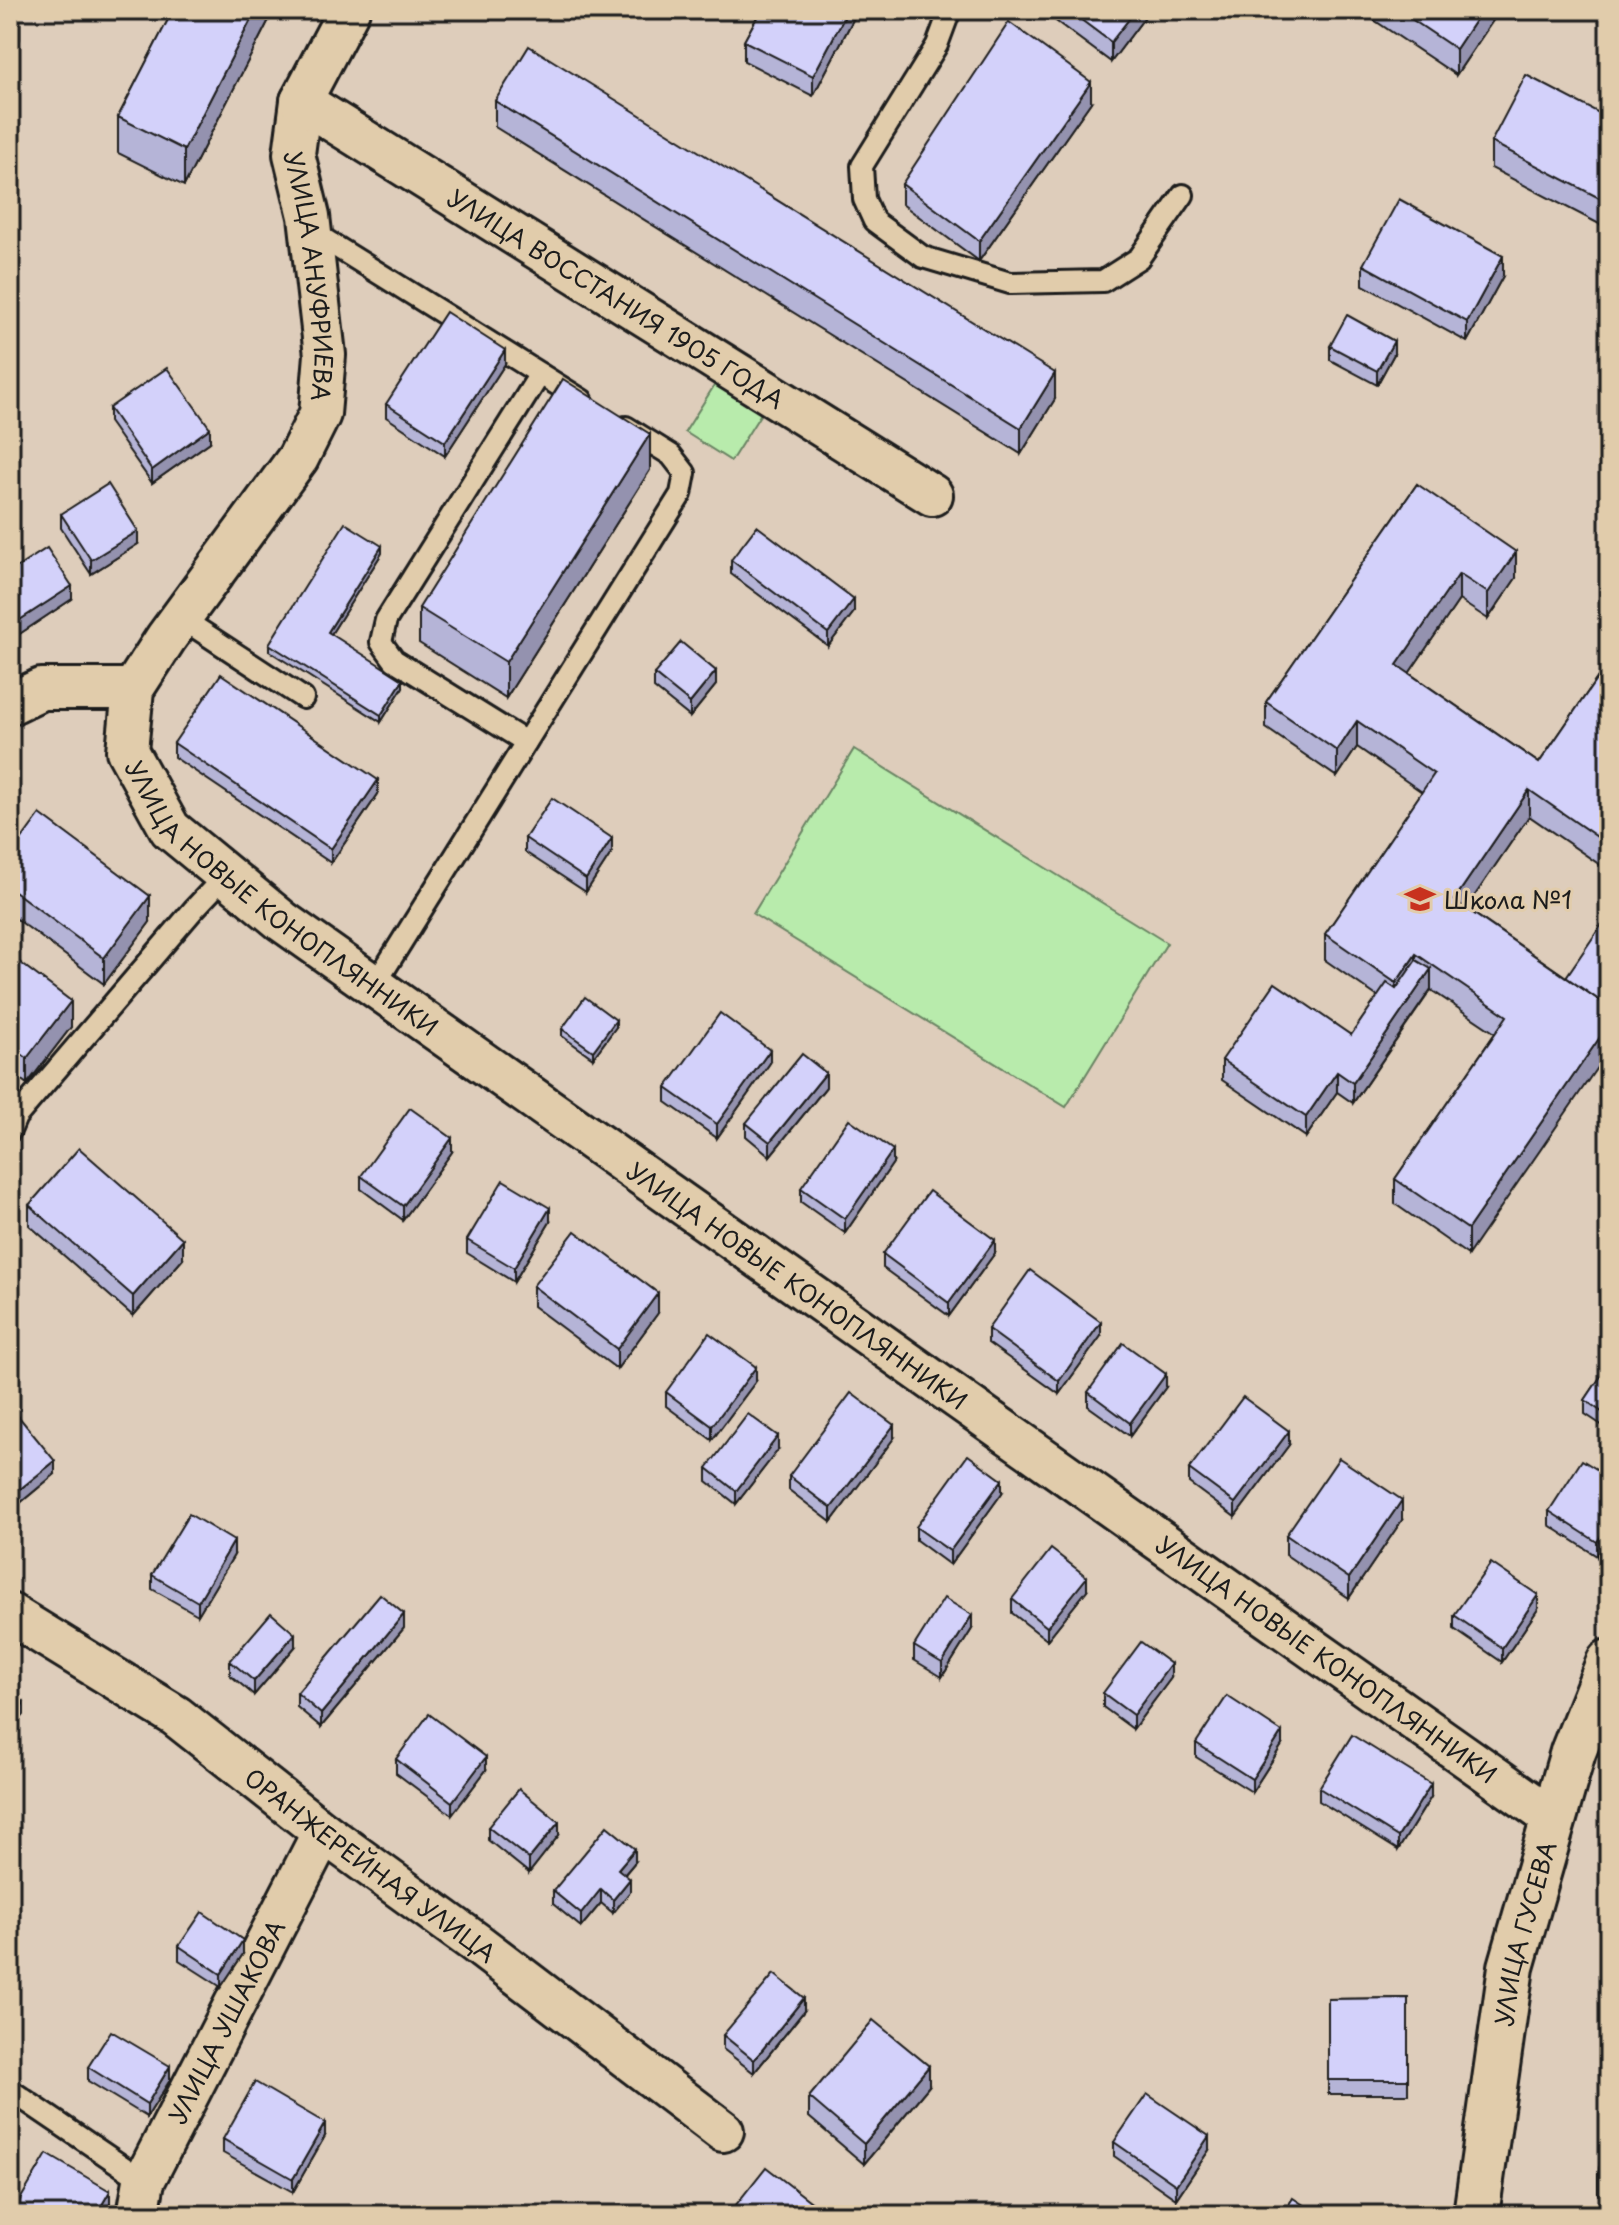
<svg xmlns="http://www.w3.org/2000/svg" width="1619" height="2225" font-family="'Playpen Sans',sans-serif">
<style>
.green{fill:#b8ebac;stroke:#6a8464;stroke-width:2}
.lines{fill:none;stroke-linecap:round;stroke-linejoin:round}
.service-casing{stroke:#1c1c1c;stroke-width:26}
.minor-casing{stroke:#1c1c1c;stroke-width:46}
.secondary-casing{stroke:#1c1c1c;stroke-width:50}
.service{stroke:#e1ccab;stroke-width:20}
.minor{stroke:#e1ccab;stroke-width:40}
.secondary{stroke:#e1ccab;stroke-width:44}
.wall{fill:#b5b4d7;stroke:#1c1c1c;stroke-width:2}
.shaded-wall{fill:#9492af;stroke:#1c1c1c;stroke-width:2}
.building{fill:#d3d1fa;stroke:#1c1c1c;stroke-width:2}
.labels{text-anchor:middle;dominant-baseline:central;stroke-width:6;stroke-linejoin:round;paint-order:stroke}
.street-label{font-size:24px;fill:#1c1c1c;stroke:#e1ccab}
.poi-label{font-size:24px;fill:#1c1c1c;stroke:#e1ccab;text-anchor:start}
</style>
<rect width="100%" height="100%" fill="#decdbb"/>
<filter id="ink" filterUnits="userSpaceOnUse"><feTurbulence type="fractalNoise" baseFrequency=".0125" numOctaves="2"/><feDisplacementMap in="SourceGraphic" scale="16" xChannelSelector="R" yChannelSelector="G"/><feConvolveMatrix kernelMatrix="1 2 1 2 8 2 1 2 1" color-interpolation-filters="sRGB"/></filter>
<g filter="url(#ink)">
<g class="green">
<polygon points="719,378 765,407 731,461 685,432"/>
<polygon points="854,749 1167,943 1066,1107 753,914"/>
</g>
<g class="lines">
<g class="service-casing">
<g id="service">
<polyline points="950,10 937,45 862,166 864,199 874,221 923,257 1010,283 1103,281 1139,258 1183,195"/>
<polyline points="311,231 582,400"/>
<polyline points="181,618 303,698"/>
<polyline points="526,742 394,660 381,642 386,620 540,374"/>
<polyline points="374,986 681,494 685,473 671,455 626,427"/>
<polyline points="10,1131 16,1117 194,909 226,875"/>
<polyline points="10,2090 144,2181"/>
</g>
</g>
<g class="minor-casing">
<g id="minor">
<path id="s1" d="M349,10L301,101L294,154L309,216L325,355L320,414L298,458L166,638L133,689L127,751L170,829L282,921L1554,1819"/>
<path id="s2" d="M301,101L932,495"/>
<polyline points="10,704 41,689 133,689"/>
<path id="s3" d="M10,1614L176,1716L323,1832L476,1943L723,2131"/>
<path id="s4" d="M138,2215L144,2181L323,1832"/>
</g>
</g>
<g class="secondary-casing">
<g id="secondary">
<path id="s5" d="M1476,2215L1511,1967L1573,1752L1609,1662"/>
</g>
</g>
<use href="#service" class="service"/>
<use href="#minor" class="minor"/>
<use href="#secondary" class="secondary"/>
</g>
<g class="wall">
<polygon points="173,10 274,10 184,186 118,153 118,117"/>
<polygon points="761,10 858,10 813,96 744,61 744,41"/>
<polygon points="1041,10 1150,10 1111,62"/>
<polygon points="1359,10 1500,10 1456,75"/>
<polygon points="495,101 1055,399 1021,454 495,127"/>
<polygon points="1091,102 979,261 902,204 902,184"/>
<polygon points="1609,118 1609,229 1491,168 1491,142"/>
<polygon points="1363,265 1503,276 1467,342 1363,285"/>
<polygon points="1330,346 1394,354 1377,385 1330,360"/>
<polygon points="505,364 445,456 386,417 386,404"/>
<polygon points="109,408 210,442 152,483 109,422"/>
<polygon points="650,470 506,698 419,643 419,608"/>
<polygon points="1417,484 1516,578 1488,619 1459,600 1409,673 1539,763 1609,661 1609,871 1529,816 1466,908 1566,977 1468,1255 1395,1204 1395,1179 1495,1033 1431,990 1353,1103 1337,1092 1306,1137 1222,1080 1222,1060 1351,1035 1378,997 1325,960 1325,934 1422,792 1357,747 1337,777 1266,728 1266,702"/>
<polygon points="61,514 138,544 91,574 61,528"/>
<polygon points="382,553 331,634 403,687 381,722 269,651 269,644"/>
<polygon points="731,560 854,612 828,646 731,574"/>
<polygon points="10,572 72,599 15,637 10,630"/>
<polygon points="654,674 716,685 690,717 654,688"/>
<polygon points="174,743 378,794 331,863 174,757"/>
<polygon points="525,838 612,852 586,892 525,852"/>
<polygon points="10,855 150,922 104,984 10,914"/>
<polygon points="10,955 71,1027 27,1084 10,1071"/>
<polygon points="616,1027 593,1058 562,1036 562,1029"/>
<polygon points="770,1063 717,1138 666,1102 666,1088"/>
<polygon points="826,1087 770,1156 746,1136 746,1123"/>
<polygon points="452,1152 403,1220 361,1189 361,1176"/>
<polygon points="893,1163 845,1233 801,1202 801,1188"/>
<polygon points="29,1205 183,1259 133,1316 29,1225"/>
<polygon points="550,1222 514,1282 467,1253 467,1240"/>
<polygon points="995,1253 949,1316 883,1268 883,1254"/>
<polygon points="533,1286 658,1313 617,1369 533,1306"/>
<polygon points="988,1329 1101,1336 1059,1394 988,1343"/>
<polygon points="1609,1364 1609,1430 1585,1414 1585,1400"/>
<polygon points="756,1381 712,1440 666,1406 666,1392"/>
<polygon points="1166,1387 1130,1436 1088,1406 1088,1392"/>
<polygon points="10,1406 55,1474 14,1508 10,1503"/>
<polygon points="894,1438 831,1522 789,1490 789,1476"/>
<polygon points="1289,1445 1235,1517 1189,1483 1189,1469"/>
<polygon points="778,1450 736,1504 707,1481 707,1468"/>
<polygon points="1609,1477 1609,1537 1597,1556 1549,1525 1549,1511"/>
<polygon points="1002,1493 950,1565 916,1540 916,1527"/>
<polygon points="1402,1520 1349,1598 1286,1555 1286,1535"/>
<polygon points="234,1555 198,1615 152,1589 152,1575"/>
<polygon points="1087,1590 1047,1640 1012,1613 1012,1599"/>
<polygon points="1538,1609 1502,1662 1454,1629 1454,1615"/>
<polygon points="404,1628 321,1727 297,1707 297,1693"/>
<polygon points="972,1629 942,1677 914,1660 914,1646"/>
<polygon points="295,1647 254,1695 230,1675 230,1661"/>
<polygon points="1171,1678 1133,1729 1103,1707 1103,1693"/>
<polygon points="1196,1743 1282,1745 1252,1792 1196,1757"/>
<polygon points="396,1759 486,1770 452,1815 396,1773"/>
<polygon points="1319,1788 1431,1797 1398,1850 1319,1801"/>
<polygon points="488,1827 559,1835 529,1873 488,1840"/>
<polygon points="635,1862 625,1874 630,1892 613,1913 601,1903 581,1927 553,1904 553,1891"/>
<polygon points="179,1946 243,1954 221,1987 179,1960"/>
<polygon points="1408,1998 1408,2094 1328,2094 1328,1999"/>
<polygon points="804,2011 754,2073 723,2049 723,2035"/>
<polygon points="88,2067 170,2080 147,2117 88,2081"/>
<polygon points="929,2086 864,2164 809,2117 809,2097"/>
<polygon points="1609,2122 1609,2197 1598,2195 1598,2175"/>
<polygon points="325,2136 293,2192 223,2153 223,2139"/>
<polygon points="1114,2142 1209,2150 1176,2199 1114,2156"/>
</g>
<g class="shaded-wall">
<polygon points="256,10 274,10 184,186 184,150"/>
<polygon points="848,10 858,10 813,96 813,76"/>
<polygon points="1136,10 1150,10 1111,62 1111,42"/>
<polygon points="1482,10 1500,10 1456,75 1456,49"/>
<polygon points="20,19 20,39 10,59 10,39"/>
<polygon points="1091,82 1091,102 979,261 979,241"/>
<polygon points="1503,256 1503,276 1467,342 1467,322"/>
<polygon points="1394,341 1394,354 1377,385 1377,371"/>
<polygon points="505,350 505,364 445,456 445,442"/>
<polygon points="1055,373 1055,399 1021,454 1021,428"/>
<polygon points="210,428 210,442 152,483 152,470"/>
<polygon points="650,434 650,470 506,698 506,662"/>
<polygon points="138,531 138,544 91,574 91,560"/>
<polygon points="382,546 382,553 328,639 328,632"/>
<polygon points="1516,552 1516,578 1488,619 1488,593"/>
<polygon points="1459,574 1459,600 1397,691 1397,665"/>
<polygon points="72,586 72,599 15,637 15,623"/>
<polygon points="854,599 854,612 828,646 828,633"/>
<polygon points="716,671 716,685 690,717 690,703"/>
<polygon points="403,680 403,687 381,722 381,715"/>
<polygon points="1357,721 1357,747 1337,777 1337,751"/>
<polygon points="378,780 378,794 331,863 331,849"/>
<polygon points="1529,790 1529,816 1454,926 1454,900"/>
<polygon points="612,838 612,852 586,892 586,879"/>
<polygon points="150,896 150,922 104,984 104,958"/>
<polygon points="1416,954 1416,980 1396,1009 1396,983"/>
<polygon points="1431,969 1431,989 1353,1103 1353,1083"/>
<polygon points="71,1001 71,1027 27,1084 27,1058"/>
<polygon points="616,1020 616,1027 593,1058 593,1051"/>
<polygon points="1609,1024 1609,1050 1468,1255 1468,1229"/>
<polygon points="770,1050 770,1063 717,1138 717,1124"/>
<polygon points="1337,1072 1337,1092 1306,1137 1306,1117"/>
<polygon points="826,1073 826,1087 770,1156 770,1142"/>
<polygon points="452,1138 452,1152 403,1220 403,1206"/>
<polygon points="893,1150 893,1163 845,1233 845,1219"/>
<polygon points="550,1208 550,1222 514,1282 514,1268"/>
<polygon points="183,1239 183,1259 133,1316 133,1296"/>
<polygon points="995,1240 995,1253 949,1316 949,1303"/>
<polygon points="658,1293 658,1313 617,1369 617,1349"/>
<polygon points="1101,1322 1101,1336 1059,1394 1059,1381"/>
<polygon points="756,1367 756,1381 712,1440 712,1426"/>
<polygon points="1166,1374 1166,1387 1130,1436 1130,1423"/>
<polygon points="894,1425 894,1438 831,1522 831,1508"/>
<polygon points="1289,1431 1289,1445 1235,1517 1235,1503"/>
<polygon points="778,1436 778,1450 736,1504 736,1491"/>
<polygon points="55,1461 55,1474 14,1508 14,1494"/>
<polygon points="1002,1480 1002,1493 950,1565 950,1551"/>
<polygon points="1402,1500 1402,1520 1349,1598 1349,1578"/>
<polygon points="1609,1524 1609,1537 1597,1556 1597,1542"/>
<polygon points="234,1541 234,1555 198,1615 198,1602"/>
<polygon points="1087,1577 1087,1590 1047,1640 1047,1627"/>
<polygon points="1538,1595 1538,1609 1502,1662 1502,1648"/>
<polygon points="404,1614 404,1628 321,1727 321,1714"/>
<polygon points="972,1615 972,1629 942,1677 942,1663"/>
<polygon points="295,1634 295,1647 254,1695 254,1681"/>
<polygon points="1171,1664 1171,1678 1133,1729 1133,1715"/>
<polygon points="24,1702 24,1715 10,1732 10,1718"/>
<polygon points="1282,1732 1282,1745 1252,1792 1252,1779"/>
<polygon points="486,1757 486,1770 452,1815 452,1802"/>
<polygon points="1431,1784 1431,1797 1398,1850 1398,1837"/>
<polygon points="559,1822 559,1835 529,1873 529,1859"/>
<polygon points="635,1849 635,1862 618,1882 618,1869"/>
<polygon points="630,1879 630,1892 613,1913 613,1900"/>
<polygon points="601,1889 601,1903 581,1927 581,1914"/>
<polygon points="243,1940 243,1954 221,1987 221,1974"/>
<polygon points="804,1998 804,2011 754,2073 754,2060"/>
<polygon points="170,2066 170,2080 147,2117 147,2104"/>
<polygon points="929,2066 929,2086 864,2164 864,2144"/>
<polygon points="325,2123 325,2136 293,2192 293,2179"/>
<polygon points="1209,2136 1209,2150 1176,2199 1176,2185"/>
<polygon points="17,2150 17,2163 10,2173 10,2160"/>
<polygon points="110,2191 110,2204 104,2215 96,2215"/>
</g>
<g class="building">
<polygon points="173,10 256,10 184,150 118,117"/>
<polygon points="761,10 848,10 813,76 744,41"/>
<polygon points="1068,10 1136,10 1111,42"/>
<polygon points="1398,10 1482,10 1456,49"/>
<polygon points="10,13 20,19 10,39"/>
<polygon points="1009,22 1091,82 979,241 902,184"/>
<polygon points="529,46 1055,373 1021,428 495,101"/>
<polygon points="1526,75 1609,118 1609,203 1491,142"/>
<polygon points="1399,199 1503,256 1467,322 1363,265"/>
<polygon points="446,312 505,350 445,442 386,404"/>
<polygon points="1347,315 1394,341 1377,371 1330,346"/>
<polygon points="167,368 210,428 152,470 109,408"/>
<polygon points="563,379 650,434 506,662 419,608"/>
<polygon points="108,484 138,531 91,560 61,514"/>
<polygon points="1417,484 1516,552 1488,593 1459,574 1397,665 1539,763 1609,661 1609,845 1529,790 1454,900 1609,1007 1609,1024 1468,1229 1395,1179 1507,1016 1416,954 1396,983 1325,934 1434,774 1357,721 1337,751 1266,702"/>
<polygon points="345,523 382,546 328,632 403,680 381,715 269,644"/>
<polygon points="757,526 854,599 828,633 731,560"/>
<polygon points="47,548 72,586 15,623 10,616 10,572"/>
<polygon points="681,642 716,671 690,703 654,674"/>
<polygon points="221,674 378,780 331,849 174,743"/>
<polygon points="552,798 612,838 586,879 525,838"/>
<polygon points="40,814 150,896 104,958 10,888 10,855"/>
<polygon points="1609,914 1609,1007 1566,977"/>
<polygon points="10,955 71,1001 27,1058 10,1046"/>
<polygon points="1416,960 1431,969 1353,1083 1337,1072 1306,1117 1222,1060 1275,983 1351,1035 1387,983 1396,989"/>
<polygon points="585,997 616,1020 593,1051 562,1029"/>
<polygon points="720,1013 770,1050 717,1124 666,1088"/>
<polygon points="802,1054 826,1073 770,1142 746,1123"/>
<polygon points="410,1108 452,1138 403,1206 361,1176"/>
<polygon points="849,1119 893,1150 845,1219 801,1188"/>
<polygon points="79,1148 183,1239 133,1296 29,1205"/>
<polygon points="503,1180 550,1208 514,1268 467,1240"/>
<polygon points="929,1191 995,1240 949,1303 883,1254"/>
<polygon points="575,1231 658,1293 617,1349 533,1286"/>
<polygon points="1030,1270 1101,1322 1059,1381 988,1329"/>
<polygon points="709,1333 756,1367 712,1426 666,1392"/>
<polygon points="1123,1343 1166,1374 1130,1423 1088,1392"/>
<polygon points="1609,1364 1609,1417 1585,1400"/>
<polygon points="851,1393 894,1425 831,1508 789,1476"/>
<polygon points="1243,1397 1289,1431 1235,1503 1189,1469"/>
<polygon points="10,1406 55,1461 14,1494 10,1489"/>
<polygon points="748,1414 778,1436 736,1491 707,1468"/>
<polygon points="968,1455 1002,1480 950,1551 916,1527"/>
<polygon points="1339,1458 1402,1500 1349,1578 1286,1535"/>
<polygon points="1582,1460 1609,1477 1609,1524 1597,1542 1549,1511"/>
<polygon points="189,1514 234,1541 198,1602 152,1575"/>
<polygon points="1051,1549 1087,1577 1047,1627 1012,1599"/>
<polygon points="1491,1563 1538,1595 1502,1648 1454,1615"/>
<polygon points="380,1594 404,1614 321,1714 297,1693"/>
<polygon points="944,1598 972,1615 942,1663 914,1646"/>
<polygon points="271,1613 295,1634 254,1681 230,1661"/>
<polygon points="1141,1642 1171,1664 1133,1715 1103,1693"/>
<polygon points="10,1690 24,1702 10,1718"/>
<polygon points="1227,1696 1282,1732 1252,1779 1196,1743"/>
<polygon points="429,1714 486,1757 452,1802 396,1759"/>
<polygon points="1352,1735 1431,1784 1398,1837 1319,1788"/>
<polygon points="519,1789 559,1822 529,1859 488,1827"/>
<polygon points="607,1826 635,1849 618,1869 630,1879 613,1900 601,1889 581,1914 553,1891"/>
<polygon points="202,1912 243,1940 221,1974 179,1946"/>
<polygon points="774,1974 804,1998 754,2060 723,2035"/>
<polygon points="1408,1998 1408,2080 1328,2080 1328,1999"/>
<polygon points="873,2020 929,2066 864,2144 809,2097"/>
<polygon points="111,2031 170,2066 147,2104 88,2067"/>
<polygon points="255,2082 325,2123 293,2179 223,2139"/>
<polygon points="1147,2094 1209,2136 1176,2185 1114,2142"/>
<polygon points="1609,2122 1609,2177 1598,2175"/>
<polygon points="10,2145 17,2150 10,2160"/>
<polygon points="47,2154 110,2191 96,2215 11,2215"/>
<polygon points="766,2167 819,2208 814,2215 728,2215"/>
<polygon points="1293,2198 1319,2215 1282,2215"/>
</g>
</g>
<defs>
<g id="school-bare" transform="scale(2.4)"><path d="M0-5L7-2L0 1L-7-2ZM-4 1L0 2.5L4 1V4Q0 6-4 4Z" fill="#c8321e" stroke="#e1ccab" stroke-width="2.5" paint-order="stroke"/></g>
</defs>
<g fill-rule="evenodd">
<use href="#school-bare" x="1420" y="899"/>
</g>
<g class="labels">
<g class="street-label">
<text stroke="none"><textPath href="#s1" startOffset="280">УЛИЦА АНУФРИЕВА</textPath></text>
<text stroke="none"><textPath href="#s2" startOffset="372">УЛИЦА ВОССТАНИЯ 1905 ГОДА</textPath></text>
<text stroke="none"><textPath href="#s1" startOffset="1032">УЛИЦА НОВЫЕ КОНОПЛЯННИКИ</textPath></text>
<text stroke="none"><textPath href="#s1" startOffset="1680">УЛИЦА НОВЫЕ КОНОПЛЯННИКИ</textPath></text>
<text stroke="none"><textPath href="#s1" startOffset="2328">УЛИЦА НОВЫЕ КОНОПЛЯННИКИ</textPath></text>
<text stroke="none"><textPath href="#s3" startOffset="440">ОРАНЖЕРЕЙНАЯ УЛИЦА</textPath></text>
<text stroke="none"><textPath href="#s5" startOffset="286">УЛИЦА ГУСЕВА</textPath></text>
<text stroke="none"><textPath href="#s4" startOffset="214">УЛИЦА УШАКОВА</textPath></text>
</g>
<g class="poi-label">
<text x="1444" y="899">Школа №1</text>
</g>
</g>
<rect width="1619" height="2225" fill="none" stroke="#e1ccab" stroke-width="40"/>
<rect x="20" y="20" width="1579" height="2185" fill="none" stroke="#1c1c1c" stroke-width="3" filter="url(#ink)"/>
</svg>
